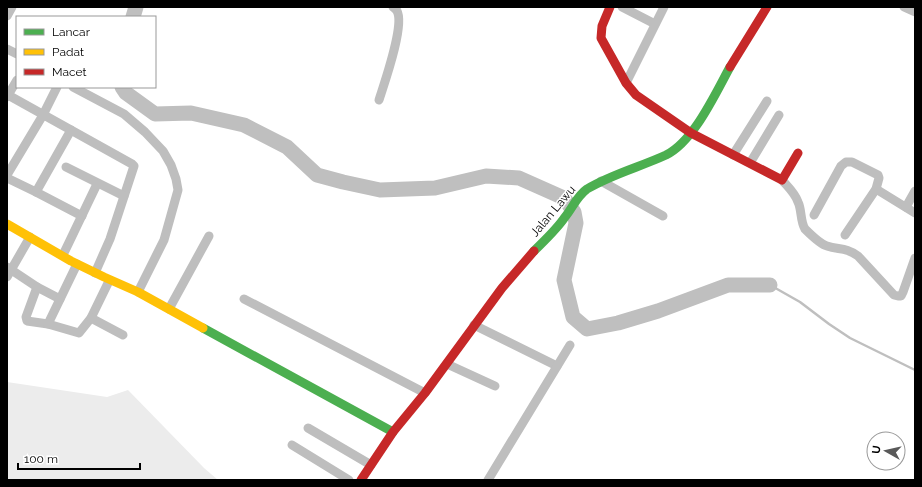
<svg xmlns="http://www.w3.org/2000/svg" width="922" height="487" font-family="Raleway,sans-serif">
<style>
.green{fill:#ececec}
.lines{fill:none;stroke-linecap:round;stroke-linejoin:round}
.stream{stroke:#bfbfbf;stroke-width:2.5}
.river{stroke:#bfbfbf;stroke-width:15}
.street{stroke:#bebebe;stroke-width:9}
.fast{stroke:#4caf50;stroke-width:9}
.slow{stroke:#ffc107;stroke-width:9}
.jam{stroke:#c62828;stroke-width:9}
.labels{text-anchor:middle;dominant-baseline:central;stroke-width:3;stroke-linejoin:round;paint-order:stroke}
.street-label{font-size:12px;fill:#000;stroke:#fff}
</style>
<rect width="100%" height="100%" fill="#fff"/>
<polygon class="green" points="7,382 107,397 128,390 204,468 218,480 7,480"/>
<g class="lines">
<polyline class="stream" points="770,285 800,302 829,324 850,338 915,370"/>
<g class="river">
<polyline points="133,17 136,7"/>
<polyline points="122,87 126,93 155,114 191,113 244,125 287,147 317,175 343,182 380,190 435,188 486,176 519,178 564,198 574,212 576,223 564,280 573,317 587,329 618,323 658,311 728,285 770,285"/>
</g>
<g class="street">
<polyline points="622,7 655,24"/>
<polyline points="904,7 915,12"/>
<polyline points="7,16 12,7"/>
<polyline points="7,49 17,54"/>
<polyline points="626,83 664,7"/>
<polyline points="73,87 124,114 145,132 163,151 171,165 176,179 178,190 164,240 138,292"/>
<polyline points="8,95 132,164 134,166 110,239 95,273"/>
<polyline points="7,97 17,80"/>
<path d="M379,100C384,84 405,25 397,11C396,9 394,8 393,7"/>
<polyline points="733,155 767,101"/>
<polyline points="750,163 779,115"/>
<polyline points="66,167 124,196"/>
<polyline points="7,175 43,115 57,87"/>
<polyline points="7,178 36,192 71,130"/>
<path d="M782,180C788,187 795,193 798,202C802,210 800,221 805,229C810,234 820,244 827,246C839,250 846,247 858,256L894,295L898,296H901L903,292L915,258"/>
<polyline points="601,181 663,216"/>
<polyline points="876,189 915,213"/>
<polyline points="36,192 82,216"/>
<polyline points="906,207 915,191"/>
<polyline points="814,215 841,166 846,162 852,162 878,175 879,178 876,189 845,235"/>
<polyline points="63,255 97,184"/>
<polyline points="7,267 37,287 60,299"/>
<polyline points="7,277 30,237"/>
<polyline points="37,287 26,317 27,321 48,324 79,333 91,318 109,281"/>
<polyline points="244,299 425,393"/>
<polyline points="169,309 209,236"/>
<polyline points="91,318 123,335"/>
<polyline points="48,324 77,264"/>
<polyline points="474,325 557,366"/>
<polyline points="447,364 495,386"/>
<polyline points="308,428 371,465"/>
<polyline points="292,445 349,480"/>
<polyline points="488,480 570,345"/>
</g>
<g class="fast">
<path d="M534,251C545,240 557,229 565,217C573,207 577,196 587,189C612,174 640,167 666,155C694,141 715,94 730,67"/>
<polyline points="203,328 393,432"/>
</g>
<polyline class="slow" points="7,224 71,261 104,277 138,292 203,328"/>
<g class="jam">
<polyline points="610,7 602,26 601,38 626,83 636,95 691,133 782,180 798,153"/>
<polyline points="730,67 767,7"/>
<polyline points="361,480 393,432 425,393 502,288 534,251"/>
</g>
</g>
<g class="labels">
<g class="street-label">
<text transform="translate(553 211) rotate(-50)">Jalan Lawu</text>
</g>
</g>
<rect width="922" height="487" fill="none" stroke="#000000" stroke-width="16"/>
<rect x="16" y="16" width="140" height="72" fill="#ffffff" stroke="#999999"/>
<rect x="24" y="29" width="20" height="6" fill="#4caf50" stroke="#999999"/>
<text x="52" y="36" font-size="12" fill="#000000">Lancar</text>
<rect x="24" y="49" width="20" height="6" fill="#ffc107" stroke="#999999"/>
<text x="52" y="56" font-size="12" fill="#000000">Padat</text>
<rect x="24" y="69" width="20" height="6" fill="#c62828" stroke="#999999"/>
<text x="52" y="76" font-size="12" fill="#000000">Macet</text>
<g transform="translate(886 451) rotate(278)"><circle r="19" fill="#ffffff" stroke="#999999"/>
<path d="M0-3L7 15L0 10L-7 15Z" fill="#595959"/>
<text y="-6" font-size="11" font-weight="bold" text-anchor="middle" fill="#000000">U</text>
</g>
<path d="M18 463v6h122v-6" fill="none" stroke="#000000" stroke-width="2"/>
<text x="24" y="463" font-size="12" fill="#000000" stroke="#ffffff" stroke-width="3" paint-order="stroke">100 m</text>
</svg>
